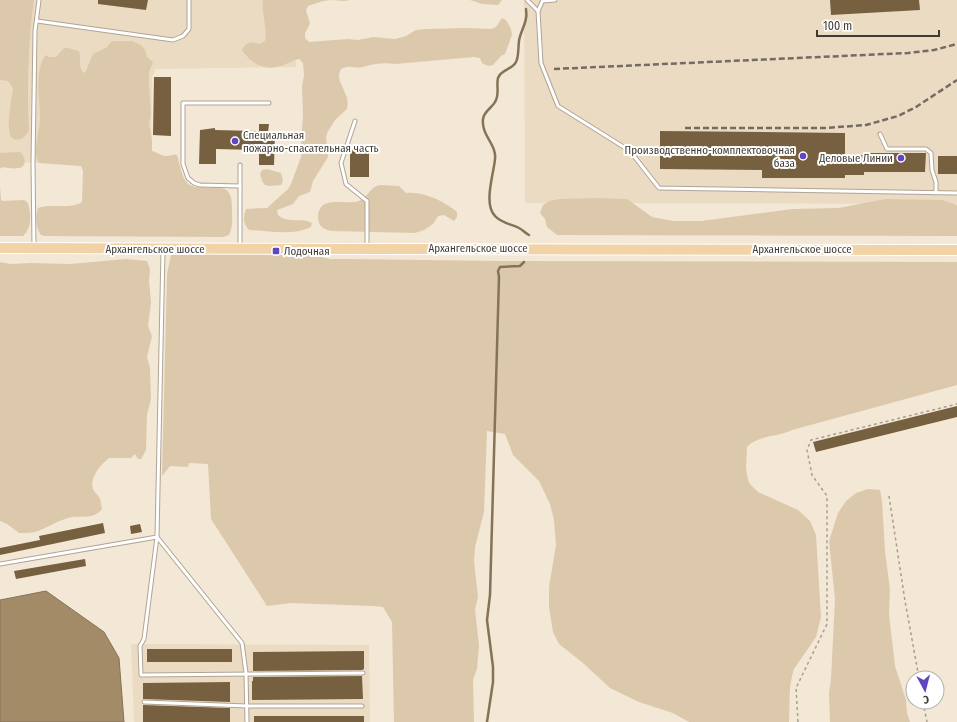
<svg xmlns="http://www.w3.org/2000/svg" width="957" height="722" font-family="'Fira Sans Condensed',sans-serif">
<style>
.built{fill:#ecdbc3}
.green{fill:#dcc9ac}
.water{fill:#a38b68;stroke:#857358}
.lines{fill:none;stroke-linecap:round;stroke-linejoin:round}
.stream{stroke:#857358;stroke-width:2.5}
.building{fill:#77603f}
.lane-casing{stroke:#b0a494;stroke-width:5}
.primary-casing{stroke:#fff;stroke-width:12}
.path{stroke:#a89e91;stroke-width:1.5;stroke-dasharray:3 3;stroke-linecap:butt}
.lane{stroke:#fff;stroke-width:3}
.primary{stroke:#f1d3a7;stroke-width:10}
.rail{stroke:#736c62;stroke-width:2.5;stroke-dasharray:6 3;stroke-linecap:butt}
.poi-dot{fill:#5e46bf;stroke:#fff;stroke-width:1.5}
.labels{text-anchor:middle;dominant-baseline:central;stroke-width:4;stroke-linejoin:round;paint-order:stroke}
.poi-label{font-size:11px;fill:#403b34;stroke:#fff;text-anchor:start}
.street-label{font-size:11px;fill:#403b34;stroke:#fff}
</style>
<rect width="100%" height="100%" fill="#f3e7d5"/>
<g class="built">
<polygon points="0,0 298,0 296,67 156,69 152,77 151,165 0,162"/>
<polygon points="524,0 957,0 957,204 525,203"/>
<polygon points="131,644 369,645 370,722 134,722"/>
</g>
<g class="green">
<path d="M0,0H34C28,43 27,87 29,131C26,135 24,138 20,139C0,147 13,95 13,88L8,81L0,80Z"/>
<path d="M263,0H349C343,2 337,0 330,0C322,1 316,3 308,6L306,10L310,24L305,33V38L309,42L348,39L358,40L373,37L395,39L406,36L416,30L426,29L465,28L491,29L496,27L502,18L506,20L511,29L512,35L505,54L501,56L493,65L488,66L482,63L480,58L474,57L395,64C384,62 373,64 363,67C355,69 350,64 341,69C336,79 342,84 345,93C348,98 348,103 347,109L335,120L327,133L326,138L328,157L313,181L310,192L299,196L293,204L277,210L278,215C287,224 301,217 312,223L311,227C293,236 269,231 249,230C243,224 243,217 246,209L267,208L288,189L291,184L301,157L302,152L301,140L303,116L302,86L304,75L303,63L299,59C293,60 289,63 284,65C266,72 252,65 242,50L245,45C251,42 254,42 260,44L265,41C268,28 261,14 263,0Z"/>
<polygon points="470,0 502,0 498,5 482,4"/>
<path d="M112,41H132L141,45L145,50L147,57L153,62L149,72V83L151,114L149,123L152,140V151C157,152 161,156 166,156C171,156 172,154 177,155C180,164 181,177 188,184C191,186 194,186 197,187C219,190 233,180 232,211C232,219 233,227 229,235L223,237L44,236L41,235C36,229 35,215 38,208C53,203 69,210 82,202L83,171L81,166L39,163C32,152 40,131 40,118C40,101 34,68 46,55L49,57H56L64,48H68L79,51C82,59 77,69 85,73L93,54L107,47Z"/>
<path d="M20,152C25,156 28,166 19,168C14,169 7,168 2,167L0,169V153Z"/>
<polygon points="267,169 281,173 283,181 281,185 270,186 265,185 262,181 260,174 262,170"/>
<path d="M380,185L399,186L406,193C423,191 444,201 457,212V217L454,221L444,215L438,216L433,224L424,230L415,233L332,231C326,230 321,228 319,223C318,220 318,218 318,214C322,194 348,207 361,200C369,195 370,187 380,185Z"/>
<path d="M0,186L1,199L2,201L24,200L28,203C31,214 32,228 23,236H0Z"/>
<polygon points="559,199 598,198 627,199 652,217 673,221 701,221 793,209 839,208 885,199 942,200 957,205 957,236 557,235 547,227 545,219 540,213 543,205 550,201"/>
<path d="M178,254H306L322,257L330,259H348L499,261L957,262V385L792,430C778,437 758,435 747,447L746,468L748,480L750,484L758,492L798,510L810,521L816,535L821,617L816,637L794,669C788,686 790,704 789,722H689L673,713L639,702L610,688L583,663L559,644L553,632L549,607V587L556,545L554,520L550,504L539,481L513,455L505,434L487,431L484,512L475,547L474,561L478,597L475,610L479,645L477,669L473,680L474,722H394L392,622L383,607L374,606L291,603L267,606L211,519L208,464L189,463L188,467L170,466L162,476L167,274L171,255Z"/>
<path d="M126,259L147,261L150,269L149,281L151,302L148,326L152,336L147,357L150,368L151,399L147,415L146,450L141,459H138L135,454L131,458H109C101,464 89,478 93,489C94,492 97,494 99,497C101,500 101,505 102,509C94,519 84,516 73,517C59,519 48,528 35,532C30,533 24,533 19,533L7,524L0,521V262L10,264L30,263L70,264Z"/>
<polygon points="868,489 880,490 882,501 885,551 890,590 889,614 895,666 906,700 907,713 910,722 830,722 829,693 831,679 835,599 829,541 838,513 846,501 856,493"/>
</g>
<polygon class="water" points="46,591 104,632 119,658 124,722 0,722 0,600"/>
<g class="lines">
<g class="stream">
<path d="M526,9C526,12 527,15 526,18C525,26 520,33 519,41C518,48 519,56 516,62C512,70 501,69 498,78C496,86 500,94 495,102C492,108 484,111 483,119C481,135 497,145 495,159C494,173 483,204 495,216C501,223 511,224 519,228C523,230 525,233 529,235"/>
<polyline points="487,722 493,682 493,667 487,620 490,595 499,277 498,271 500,267 520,266 524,262"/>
</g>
</g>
<g class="building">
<polygon points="98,0 148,0 146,10 98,4"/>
<polygon points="830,0 919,0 920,10 831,15"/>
<polygon points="154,77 171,77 171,136 153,135"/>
<polygon points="259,124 269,124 268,132 275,132 274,165 259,165 259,150 216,149 216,164 199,164 200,130 215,128 215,130 259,131"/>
<polygon points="660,131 845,133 845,155 866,155 866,153 926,153 925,172 864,172 864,175 845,175 845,178 762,178 762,170 660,169"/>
<rect x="350" y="147" width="19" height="30"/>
<rect x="938" y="156" width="19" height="18"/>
<polygon points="957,406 957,417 816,452 813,442"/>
<polygon points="103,523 105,533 0,555 0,548 40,540 39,536"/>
<polygon points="140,524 142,532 131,534 130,526"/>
<polygon points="85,559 86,566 16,579 14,571"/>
<rect x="147" y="649" width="85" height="13"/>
<polygon points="364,651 364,669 362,670 253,671 253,652"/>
<polygon points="362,676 363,699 252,700 252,681 253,681 253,677"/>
<polygon points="230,682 230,702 143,699 143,683"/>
<polygon points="143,705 230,708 230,722 143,722"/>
<rect x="254" y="716" width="110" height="6"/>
</g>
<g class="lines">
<g class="lane-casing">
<g id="lane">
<polyline points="527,0 538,11"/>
<polyline points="543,0 538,11 541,63 558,106 630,151 659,188 957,193"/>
<polyline points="543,1 555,0"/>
<polyline points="37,21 173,40 183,36 189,29 189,0"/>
<polyline points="355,121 341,163 346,184 367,201 367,248"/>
<polyline points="880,134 887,149 926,149 931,153 932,170 936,182 936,193"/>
<polyline points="240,165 240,246"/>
<polyline points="240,186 200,185 194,183 188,178 183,164 183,103 269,103"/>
<polyline points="34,246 33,163 35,31 39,0"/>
<polyline points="163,251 157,537 242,643 246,673 247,722"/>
<polyline points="0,564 157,537 144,639 140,646 141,675 363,673"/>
<polyline points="144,702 247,706 362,706"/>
</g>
</g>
<g class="primary-casing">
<path id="primary" d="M0,248C319,250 638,249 957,250"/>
</g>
<g class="path">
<polyline points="889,496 905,601 919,678"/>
<polyline points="923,702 927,722"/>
<polyline points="798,722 796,688 827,624 827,496 812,475 807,450 811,440 957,404"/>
</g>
<use href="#lane" class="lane"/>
<use href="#primary" class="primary"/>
<g class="rail">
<polyline points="554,69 908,53 934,50 957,44"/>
<polyline points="685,128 825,128 866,125 898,116 916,107 957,80"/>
</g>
</g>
<g class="poi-dot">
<circle cx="235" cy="141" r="4"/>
<circle cx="803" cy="156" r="4"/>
<circle cx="901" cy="158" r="4"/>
<rect x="272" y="247" width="8" height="8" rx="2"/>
</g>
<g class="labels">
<g class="poi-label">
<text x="243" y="135">Специальная<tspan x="243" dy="13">пожарно-спасательная часть</tspan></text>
<text x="795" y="150" text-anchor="end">Производственно-комплектовочная<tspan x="795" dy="13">база</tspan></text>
<text x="893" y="158" text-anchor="end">Деловые Линии</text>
<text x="284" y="251">Лодочная</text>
</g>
<g class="street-label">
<text x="478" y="248">Архангельское шоссе</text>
<text x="155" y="249">Архангельское шоссе</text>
<text x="802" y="249">Архангельское шоссе</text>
</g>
</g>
<g transform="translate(925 690) rotate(173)"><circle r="19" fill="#ffffff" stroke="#b3b1ae"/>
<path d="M0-3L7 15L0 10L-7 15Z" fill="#5e46bf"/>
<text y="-6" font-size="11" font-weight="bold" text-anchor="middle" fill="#403b34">С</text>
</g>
<path d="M817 30v6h122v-6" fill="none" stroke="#403b34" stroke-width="2"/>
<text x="823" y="30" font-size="12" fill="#403b34" stroke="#ffffff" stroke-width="3" paint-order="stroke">100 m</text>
</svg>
